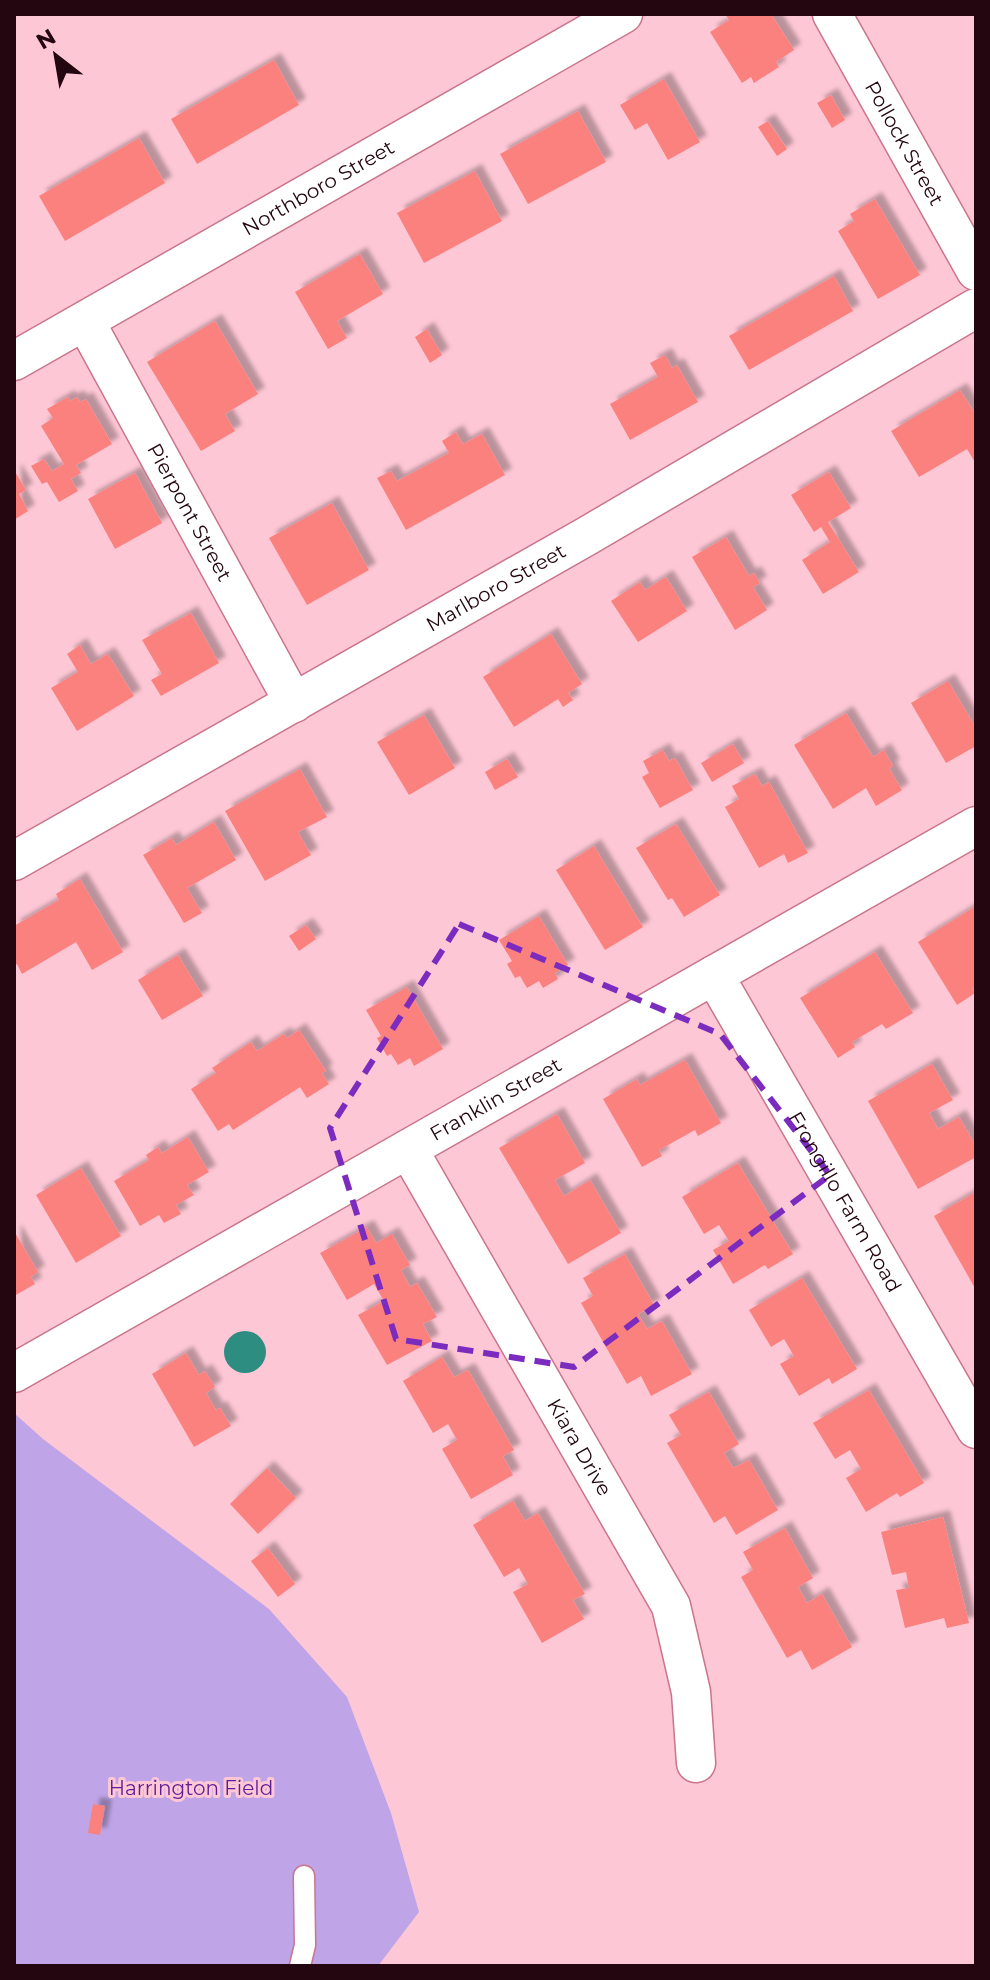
<svg xmlns="http://www.w3.org/2000/svg" width="990" height="1980" font-family="Montserrat,sans-serif">
<style>
.green{fill:#bfa5e7}
.water{fill:#2d8d80}
.building{fill:#fb817f;filter:url(#shadow)}
.lines{fill:none;stroke-linecap:round;stroke-linejoin:round}
.service-casing{stroke:#c9768d;stroke-width:23}
.minor-casing{stroke:#c9768d;stroke-width:41}
.service{stroke:#fff;stroke-width:20}
.minor{stroke:#fff;stroke-width:38}
.marked{fill:none;stroke:#7b2cbf;stroke-width:6;stroke-dasharray:16 10;stroke-linejoin:round}
.labels{text-anchor:middle;dominant-baseline:central;stroke-width:6;stroke-linejoin:round;paint-order:stroke}
.street-label{font-size:20px;fill:#240610;stroke:#fec7d5}
.park-label{font-size:20px;fill:#5d1e96;stroke:#fec7d5}
</style>
<defs>
<filter id="shadow"><feDropShadow dx="7" dy="-7" stdDeviation="2" flood-color="#0004"/></filter>
</defs>
<rect width="100%" height="100%" fill="#fec7d5"/>
<polygon class="green" points="14,1413 43,1439 269,1609 347,1697 391,1813 419,1912 378,1966 14,1966"/>
<circle class="water" cx="245" cy="1352" r="21"/>
<g class="building">
<polygon points="728,14 771,14 794,50 776,62 779,67 754,83 751,77 742,83 710,32 729,20 726,15"/>
<polygon points="274,60 299,105 197,164 171,119"/>
<polygon points="664,79 700,142 668,160 647,123 635,130 620,105"/>
<polygon points="831,95 845,120 832,128 817,103"/>
<polygon points="578,111 606,162 528,204 500,154"/>
<polygon points="768,121 787,149 777,156 758,127"/>
<polygon points="139,138 165,183 65,241 39,196"/>
<polygon points="475,171 502,221 424,263 397,213"/>
<polygon points="875,199 920,275 878,299 838,231 854,221 850,214"/>
<polygon points="360,254 383,294 337,321 347,338 328,349 295,292"/>
<polygon points="834,276 853,311 749,370 729,336"/>
<polygon points="215,321 258,394 225,414 235,431 201,451 147,362"/>
<polygon points="427,329 442,355 430,363 415,337"/>
<polygon points="665,355 672,368 677,365 698,402 630,440 610,404 658,377 650,363"/>
<polygon points="960,390 976,415 976,464 967,449 919,477 891,431"/>
<polygon points="68,397 70,401 77,397 80,402 86,399 112,444 76,465 81,473 71,479 78,491 59,502 47,482 42,484 31,466 44,459 52,471 64,464 41,426 53,418 47,409"/>
<polygon points="456,432 463,444 482,434 505,475 406,530 377,478 391,471 397,481 449,453 442,441"/>
<polygon points="14,470 26,490 19,494 28,511 14,520"/>
<polygon points="829,472 851,508 828,522 859,572 823,594 802,560 830,542 821,527 814,532 791,495"/>
<polygon points="135,473 162,523 115,549 88,499"/>
<polygon points="332,503 369,570 307,605 269,538"/>
<polygon points="726,537 749,576 754,573 760,583 753,587 767,610 735,630 692,557"/>
<polygon points="666,577 687,611 638,642 611,601 640,582 645,590"/>
<polygon points="191,613 219,663 161,696 151,680 162,674 142,640"/>
<polygon points="551,634 582,684 568,693 573,700 563,707 558,699 514,727 483,677"/>
<polygon points="80,645 91,664 108,654 134,696 77,731 51,688 78,672 67,654"/>
<polygon points="948,681 976,728 976,746 946,763 911,703"/>
<polygon points="846,713 873,757 884,750 893,766 889,768 902,790 876,806 866,788 833,809 794,745"/>
<polygon points="424,715 455,768 409,795 377,742"/>
<polygon points="733,744 744,763 712,782 701,763"/>
<polygon points="663,750 669,761 675,758 693,790 660,808 642,777 649,773 643,761"/>
<polygon points="507,759 518,777 495,790 485,772"/>
<polygon points="300,769 327,817 298,832 311,855 265,881 225,811"/>
<polygon points="755,774 762,786 769,782 808,853 788,863 784,854 759,868 725,807 739,799 732,786"/>
<polygon points="214,822 236,860 187,888 202,913 184,923 143,855 172,838 176,845"/>
<polygon points="676,824 720,895 684,917 672,898 668,900 636,848"/>
<polygon points="594,846 643,927 605,950 556,870"/>
<polygon points="80,879 123,952 92,970 76,942 22,974 17,964 14,966 14,926 59,900 56,894"/>
<polygon points="976,906 976,986 972,988 975,993 957,1005 918,942"/>
<polygon points="539,916 568,965 555,973 558,979 543,988 539,981 527,988 520,976 515,978 507,964 512,961 499,940"/>
<polygon points="306,925 316,939 299,951 289,936"/>
<polygon points="875,952 913,1013 886,1029 882,1024 852,1042 855,1047 838,1058 800,998"/>
<polygon points="178,955 203,996 162,1020 138,980"/>
<polygon points="407,987 443,1049 414,1066 410,1058 398,1065 391,1054 387,1056 377,1038 381,1036 366,1010"/>
<polygon points="299,1030 326,1071 322,1073 329,1084 307,1098 300,1087 233,1130 229,1124 218,1131 191,1089 216,1073 212,1068 251,1042 257,1051 284,1034 287,1038"/>
<polygon points="685,1060 721,1123 698,1136 695,1130 659,1150 662,1156 642,1167 603,1099 637,1079 640,1085"/>
<polygon points="932,1064 953,1100 929,1113 938,1129 959,1117 976,1146 976,1157 918,1189 868,1101"/>
<polygon points="557,1114 585,1163 555,1180 564,1196 590,1180 621,1233 568,1264 499,1148"/>
<polygon points="188,1137 209,1172 187,1185 194,1195 176,1205 181,1214 164,1223 159,1215 140,1226 114,1181 149,1160 146,1155 158,1147 162,1153"/>
<polygon points="738,1163 793,1254 768,1269 765,1265 733,1284 713,1250 729,1241 719,1225 704,1234 682,1197"/>
<polygon points="81,1168 121,1236 76,1263 36,1195"/>
<polygon points="976,1192 976,1290 934,1216"/>
<polygon points="367,1227 376,1243 392,1234 410,1265 401,1270 410,1287 417,1283 437,1317 423,1324 432,1341 387,1365 358,1315 384,1301 374,1284 347,1300 320,1253"/>
<polygon points="14,1231 38,1272 31,1277 35,1284 14,1296"/>
<polygon points="625,1254 654,1305 638,1314 647,1329 662,1321 692,1374 651,1396 641,1376 627,1384 581,1303 593,1296 583,1278"/>
<polygon points="802,1278 857,1369 832,1384 829,1378 799,1396 780,1364 794,1356 784,1339 771,1347 749,1310"/>
<polygon points="186,1353 199,1375 205,1371 215,1387 206,1393 216,1410 220,1408 231,1426 194,1447 152,1374"/>
<polygon points="442,1357 454,1377 468,1370 514,1450 503,1456 513,1475 471,1499 442,1449 457,1440 448,1424 433,1433 403,1381"/>
<polygon points="869,1390 924,1483 900,1497 897,1493 866,1512 846,1478 861,1469 850,1450 835,1459 813,1423"/>
<polygon points="709,1392 739,1444 724,1453 733,1468 749,1460 778,1510 736,1535 725,1516 714,1523 667,1443 681,1435 669,1415"/>
<polygon points="267,1468 296,1498 258,1534 230,1504"/>
<polygon points="513,1501 525,1521 538,1513 585,1594 573,1600 584,1619 542,1643 513,1592 528,1584 519,1568 504,1577 473,1525"/>
<polygon points="943,1517 969,1623 947,1628 944,1618 905,1628 896,1590 909,1588 906,1572 892,1575 881,1532"/>
<polygon points="785,1528 813,1578 798,1587 807,1603 822,1594 852,1647 812,1670 801,1650 787,1658 741,1577 753,1570 743,1552"/>
<polygon points="268,1548 295,1584 278,1597 251,1561"/>
<polygon points="93,1804 105,1806 100,1835 88,1833"/>
</g>
<g class="lines">
<g class="service-casing">
<polyline id="service" points="300,1966 305,1945 304,1876"/>
</g>
<g class="minor-casing">
<g id="minor">
<path id="s1" d="M832,14L976,271"/>
<path id="s2" d="M85,321L294,703"/>
<path id="s3" d="M14,361L623,14"/>
<path id="s4" d="M14,861L587,536L976,308"/>
<path id="s5" d="M714,975L976,1429"/>
<path id="s6" d="M408,1149L671,1606L691,1692L696,1763"/>
<path id="s7" d="M14,1373L976,826"/>
</g>
</g>
<use href="#service" class="service"/>
<use href="#minor" class="minor"/>
</g>
<path class="marked" d="M459,924L720,1034L830,1175L574,1367L396,1339L330,1128Z"/>
<g class="labels">
<g class="street-label">
<text stroke="none"><textPath href="#s1" startOffset="148">Pollock Street</textPath></text>
<text stroke="none"><textPath href="#s3" startOffset="350">Northboro Street</textPath></text>
<text stroke="none"><textPath href="#s2" startOffset="218">Pierpont Street</textPath></text>
<text stroke="none"><textPath href="#s4" startOffset="554">Marlboro Street</textPath></text>
<text stroke="none"><textPath href="#s7" startOffset="554">Franklin Street</textPath></text>
<text stroke="none"><textPath href="#s5" startOffset="262">Frongillo Farm Road</textPath></text>
<text stroke="none"><textPath href="#s6" startOffset="344">Kiara Drive</textPath></text>
</g>
<g class="park-label">
<text x="191" y="1788">Harrington Field</text>
</g>
</g>
<rect width="990" height="1980" fill="none" stroke="#240610" stroke-width="32"/>
<g transform="translate(56 56) rotate(329)" stroke="#fec7d5" stroke-width="6" paint-order="stroke">
<path d="M0-6L14 30L0 20L-14 30Z" fill="#240610"/>
<text y="-12" font-size="22" font-weight="bold" text-anchor="middle" fill="#240610">N</text>
</g>
</svg>
